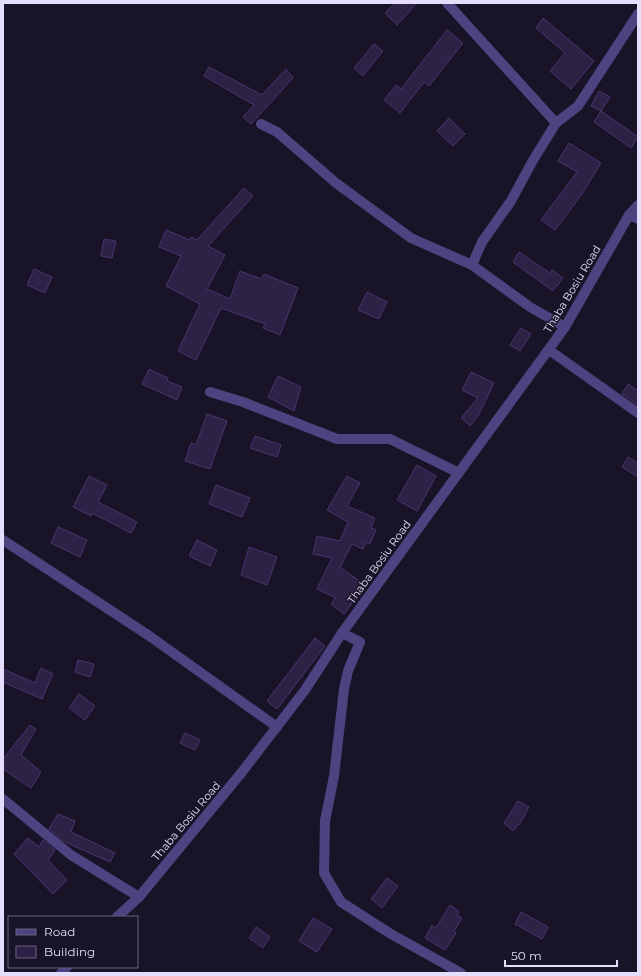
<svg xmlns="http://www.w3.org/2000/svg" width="641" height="976" font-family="Montserrat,sans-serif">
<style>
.building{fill:#2d2146;stroke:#48356f}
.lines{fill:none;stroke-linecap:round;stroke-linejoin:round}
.minor{stroke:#4d4381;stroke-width:10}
.tertiary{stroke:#4d4381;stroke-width:10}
.labels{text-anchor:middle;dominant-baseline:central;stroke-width:3;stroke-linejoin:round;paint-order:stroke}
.street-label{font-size:11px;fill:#e4ddfb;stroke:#191327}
</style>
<rect width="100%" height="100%" fill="#191327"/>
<g class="building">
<polygon points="395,3 417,3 397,25 385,13"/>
<polygon points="543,18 594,61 571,89 550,71 565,53 536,28"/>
<polygon points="447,30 463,43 429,86 424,82 400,113 384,100 396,85 401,89"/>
<polygon points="374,44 383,51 363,76 354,68"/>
<polygon points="209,67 262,95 286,69 293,78 251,124 243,117 254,105 204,76"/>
<polygon points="599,91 610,97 601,111 591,106"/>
<polygon points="601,111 638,137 631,148 594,122"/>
<polygon points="449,118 465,134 453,146 437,131"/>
<polygon points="569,143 601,163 582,194 555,230 541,220 577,172 558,161"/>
<polygon points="244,188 253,196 208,246 225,255 207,289 230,299 240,271 261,279 264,274 298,288 280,335 263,328 265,324 221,308 196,360 178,351 200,304 166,286 181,256 159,247 166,230 190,240 191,237 197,240"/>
<polygon points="104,239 116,241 112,258 101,256"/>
<polygon points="519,252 550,273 552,270 563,278 553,291 513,262"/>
<polygon points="34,269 52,277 45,293 27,285"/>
<polygon points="367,292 387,302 379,319 358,310"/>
<polygon points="521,328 531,334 520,351 510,345"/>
<polygon points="149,369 168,378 167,381 182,387 177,400 142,384"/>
<polygon points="471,372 494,383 478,416 470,426 461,418 478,398 462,390"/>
<polygon points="278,376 301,387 294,411 268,397"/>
<polygon points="628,384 638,391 638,405 622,394"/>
<polygon points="207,414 227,421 210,469 185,461 191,443 196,445"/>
<polygon points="255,436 281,445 277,457 250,448"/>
<polygon points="628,457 638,463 638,477 622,467"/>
<polygon points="417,465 436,476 417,511 397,500"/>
<polygon points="89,476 107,485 98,502 137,522 131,533 92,513 91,516 73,507"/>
<polygon points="347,476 360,483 347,506 375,518 371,528 376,530 370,544 366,542 363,549 352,544 340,567 365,585 344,614 331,604 336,598 317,589 332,558 313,554 317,536 340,541 348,522 327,510"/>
<polygon points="216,485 250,498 242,517 209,504"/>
<polygon points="58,527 87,540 80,557 51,543"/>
<polygon points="197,540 217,550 210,566 189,556"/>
<polygon points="249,547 277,557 267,585 241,575"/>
<polygon points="315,638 325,646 277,709 267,701"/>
<polygon points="78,660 94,664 90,677 75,672"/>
<polygon points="41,668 53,674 42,699 3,682 3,669 35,683"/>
<polygon points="79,694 95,706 85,720 69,708"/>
<polygon points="30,725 36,729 21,755 41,772 31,788 3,769 3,759"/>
<polygon points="185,733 200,740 195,750 180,743"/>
<polygon points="518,801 529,807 521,822 513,831 504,823"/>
<polygon points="58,814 75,821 71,832 115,853 110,862 65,842 49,829"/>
<polygon points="28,838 39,847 43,840 55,850 48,860 67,880 53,894 14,854"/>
<polygon points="387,878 398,886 382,908 371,899"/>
<polygon points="450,905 459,911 457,915 462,918 454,931 456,933 445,950 425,938 432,925 436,928"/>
<polygon points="521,912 548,927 542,939 515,924"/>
<polygon points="313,918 332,929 317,952 299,941"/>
<polygon points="256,927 270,937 263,948 249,938"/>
</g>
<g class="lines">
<g class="minor">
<polyline points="447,3 556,123 578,106 638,14"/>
<polyline points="261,124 277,132 336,183 411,238 472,265 530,307 565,327"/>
<polyline points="629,215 638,219"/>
<polyline points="472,265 482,242 511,201 532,162 556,123"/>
<polyline points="549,350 638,413"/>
<polyline points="210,392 243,402 337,439 390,439 457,472"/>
<polyline points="3,540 148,635 277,727"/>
<polyline points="342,633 360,642 348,671 344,689 334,776 325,821 324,873 341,902 391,934 461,973"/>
<polyline points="3,799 71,855 139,897"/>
</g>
<g class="tertiary">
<polyline points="117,917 139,897 242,772 305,690 342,633 565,327 629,215 638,205"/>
<polyline points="61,973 67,967"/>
</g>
</g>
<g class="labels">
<g class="street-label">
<text transform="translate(572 289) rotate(-59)">Thaba Bosiu Road</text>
<text transform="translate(379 562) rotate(-54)">Thaba Bosiu Road</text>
<text transform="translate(186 821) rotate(-50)">Thaba Bosiu Road</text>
</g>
</g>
<rect width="641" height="976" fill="none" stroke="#e4ddfb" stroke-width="8"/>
<rect x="8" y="916" width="130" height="52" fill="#191327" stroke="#6a647c"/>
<rect x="16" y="929" width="20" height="6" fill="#4d4381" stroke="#6a647c"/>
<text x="44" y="936" font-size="12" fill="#e4ddfb">Road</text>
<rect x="16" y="946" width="20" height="12" fill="#2d2146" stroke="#6a647c"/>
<text x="44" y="956" font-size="12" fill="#e4ddfb">Building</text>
<path d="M505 960v6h112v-6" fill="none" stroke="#e4ddfb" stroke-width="2"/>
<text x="511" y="960" font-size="12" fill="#e4ddfb" stroke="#191327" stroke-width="3" paint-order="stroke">50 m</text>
</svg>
